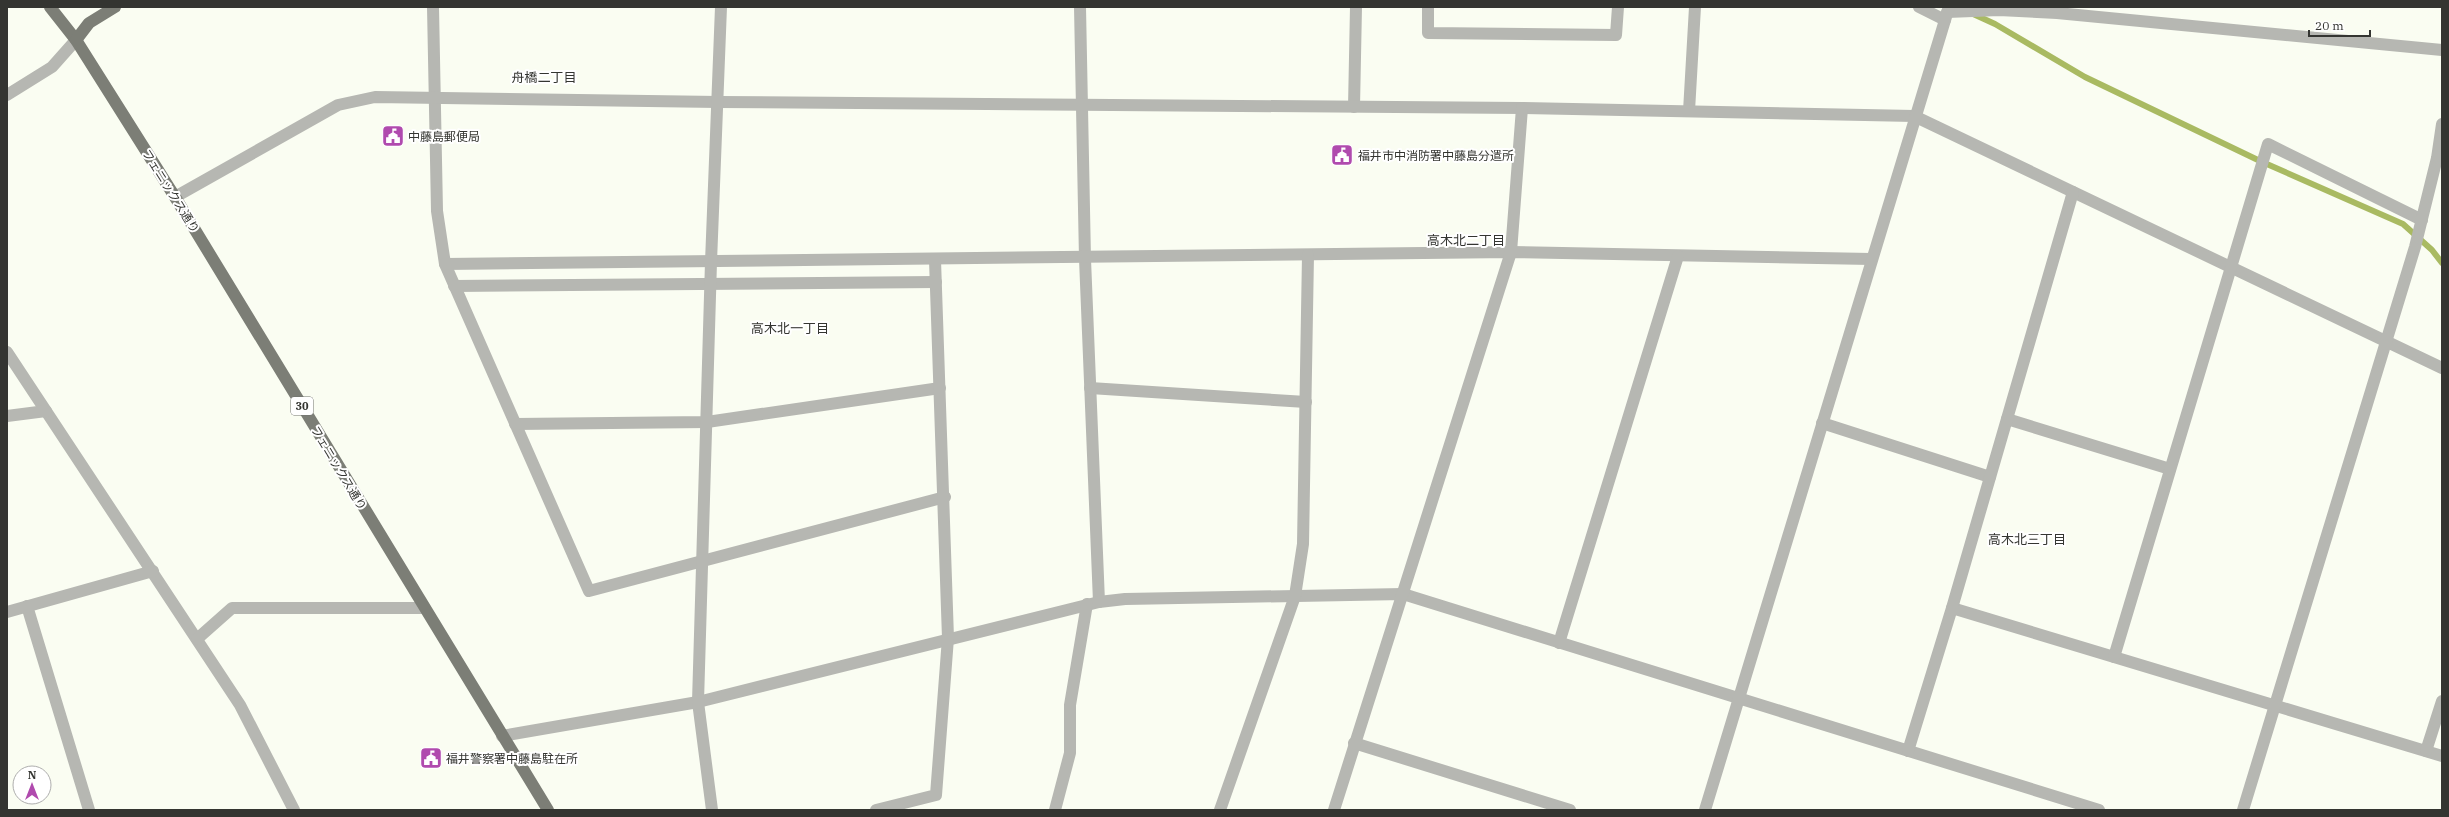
<svg xmlns="http://www.w3.org/2000/svg" width="2449" height="817" font-family="'IBM Plex Serif','Noto Sans JP',serif">
<style>
.lines{fill:none;stroke-linecap:round;stroke-linejoin:round}
.stream{stroke:#a9ba62;stroke-width:6}
.minor{stroke:#b6b7b2;stroke-width:12}
.major{stroke:#7c7e76;stroke-width:12}
.labels{text-anchor:middle;dominant-baseline:central;stroke-width:4;stroke-linejoin:round;paint-order:stroke}
.shield{fill:#fff;stroke:#71726f;stroke-width:1}
.shield-label{font-size:11px;font-weight:bold;fill:#343531}
.poi-label{font-size:12px;fill:#343531;stroke:#fff;text-anchor:start}
.street-label{font-size:12px;fill:#343531;stroke:#fff}
.neighbourhood-label{font-size:13px;fill:#343531;stroke:#fff}
</style>
<rect width="100%" height="100%" fill="#fafdf2"/>
<g class="lines">
<polyline class="stream" points="1971,13 1995,24 2085,77 2260,161 2403,224 2432,250 2442,263"/>
<g class="minor">
<polyline points="433,7 437,211 445,264 589,591 945,497"/>
<polyline points="1080,7 1085,259 1099,602"/>
<polyline points="1428,7 1428,33 1616,35 1618,7"/>
<polyline points="1919,7 1945,20"/>
<polyline points="1947,12 1999,10 2057,13 2442,50"/>
<polyline points="7,95 52,67 76,40"/>
<polyline points="1354,107 1356,7"/>
<polyline points="1689,111 1695,7"/>
<polyline points="175,197 338,105 375,97 718,102 1522,108 1914,116 2442,368"/>
<polyline points="445,264 1511,252 1871,259"/>
<polyline points="454,286 936,282"/>
<polyline points="7,352 240,705 294,810"/>
<polyline points="1090,388 1306,402"/>
<polyline points="7,416 46,411"/>
<polyline points="2007,419 2170,469"/>
<polyline points="1822,423 1990,477"/>
<polyline points="515,424 707,422 940,388"/>
<polyline points="27,606 89,810"/>
<polyline points="1952,608 2442,756"/>
<polyline points="7,612 153,571"/>
<polyline points="197,639 232,608 424,608"/>
<polyline points="1559,643 1678,256"/>
<polyline points="2114,657 2268,144 2422,220"/>
<polyline points="502,736 698,702 1099,602 1125,599 1403,594 2099,810"/>
<polyline points="1354,743 1570,810"/>
<polyline points="1908,751 1952,608 2073,192"/>
<polyline points="2426,751 2442,701"/>
<polyline points="712,810 698,702 711,262 721,7"/>
<polyline points="876,810 936,795 948,638 935,260"/>
<polyline points="1055,810 1070,753 1070,705 1087,604"/>
<polyline points="1220,810 1295,596 1303,544 1308,255"/>
<polyline points="1334,810 1511,252 1522,108"/>
<polyline points="1705,810 1949,7"/>
<polyline points="2243,810 2415,247 2437,158 2442,124"/>
</g>
<g class="major">
<polyline points="50,7 76,40 175,197 548,810"/>
<polyline points="76,40 89,23 115,7"/>
</g>
</g>
<defs>
<g id="civic-square" transform="scale(1.15)"><rect x="-9" y="-9" width="18" height="18" rx="4" fill="#b04aae" stroke="#fff"/><path d="M-.6-6.5H3V-4.5H.6V-3L4-1V1h2V6H-6V1h2V-1L-.6-3ZM-1.2 2.5V6h2.4V2.5Z" fill="#fff"/></g>
</defs>
<g fill-rule="evenodd">
<use href="#civic-square" x="393" y="136"/>
<use href="#civic-square" x="1342" y="155"/>
<use href="#civic-square" x="431" y="758"/>
</g>
<g class="labels">
<rect class="shield" x="291" y="397" width="22" height="18" rx="3"/>
<g class="shield-label">
<text x="302" y="406">30</text>
</g>
<g class="poi-label">
<text x="408" y="136">中藤島郵便局</text>
<text x="1358" y="155">福井市中消防署中藤島分遣所</text>
<text x="446" y="758">福井警察署中藤島駐在所</text>
</g>
<g class="street-label">
<text transform="translate(171 191) rotate(58)">フェニックス通り</text>
<text transform="translate(339 468) rotate(59)">フェニックス通り</text>
</g>
<g class="neighbourhood-label">
<text x="544" y="77">舟橋二丁目</text>
<text x="1466" y="240">高木北二丁目</text>
<text x="790" y="328">高木北一丁目</text>
<text x="2027" y="539">高木北三丁目</text>
</g>
</g>
<rect width="2449" height="817" fill="none" stroke="#343531" stroke-width="16"/>
<g transform="translate(32 785)"><circle r="19" fill="#ffffff" stroke="#aeaead"/>
<path d="M0-3L7 15L0 10L-7 15Z" fill="#b04aae"/>
<text y="-6" font-size="11" font-weight="bold" text-anchor="middle" fill="#343531">N</text>
</g>
<path d="M2309 30v6h61v-6" fill="none" stroke="#343531" stroke-width="2"/>
<text x="2315" y="30" font-size="12" fill="#343531" stroke="#ffffff" stroke-width="3" paint-order="stroke">20 m</text>
</svg>
